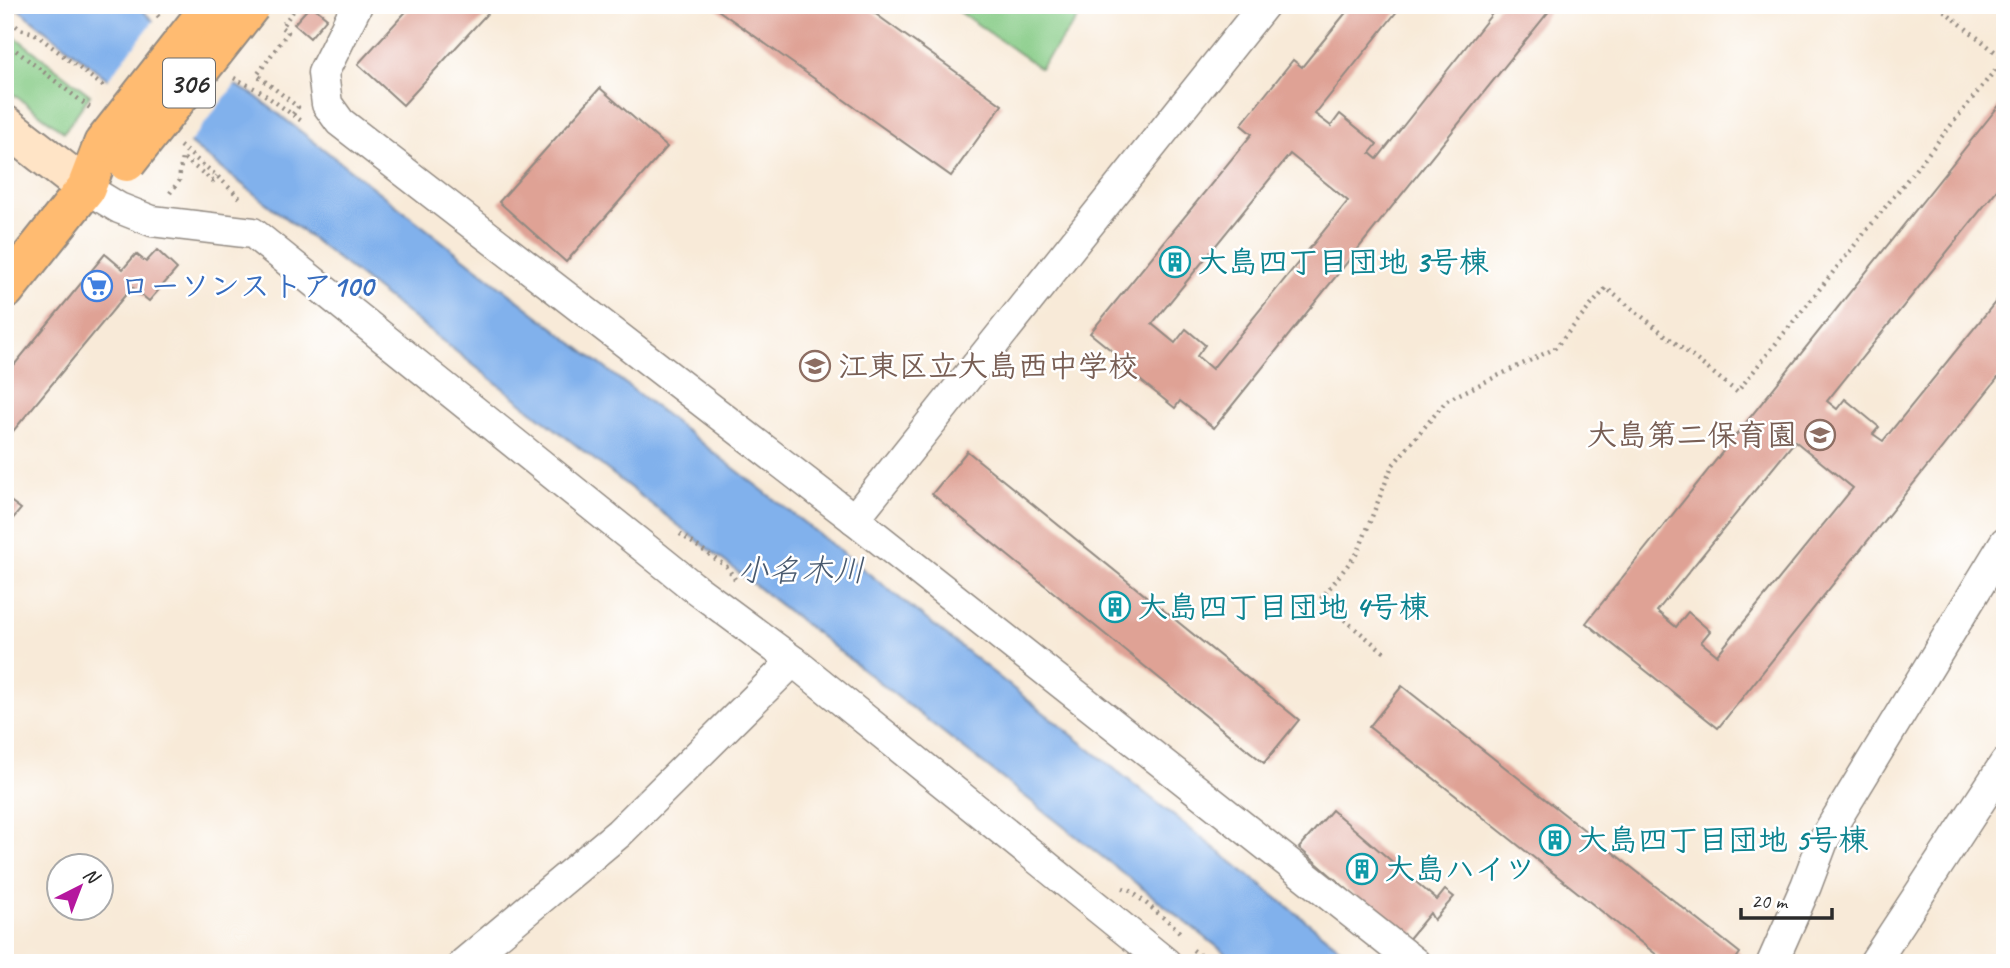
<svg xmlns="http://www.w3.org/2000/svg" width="2010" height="968" font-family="Caveat,'Klee One',sans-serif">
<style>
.green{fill:#85cb85;stroke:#587b58;stroke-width:2}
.water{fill:#81b1ec;stroke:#566e8c;stroke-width:2}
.pier{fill:#f8ead8}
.building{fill:#dfa295;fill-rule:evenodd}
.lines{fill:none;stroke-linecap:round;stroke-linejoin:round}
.street-casing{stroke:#928a82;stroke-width:33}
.secondary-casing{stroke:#928a82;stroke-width:42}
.primary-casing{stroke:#928a82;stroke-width:42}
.path{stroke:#928a82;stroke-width:4.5;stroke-dasharray:2 5;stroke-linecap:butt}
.street{stroke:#fff;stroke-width:30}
.secondary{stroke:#ffe4c6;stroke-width:38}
.primary{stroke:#ffbb71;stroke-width:38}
.primary-bridge-casing{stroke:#928a82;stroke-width:42;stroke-linecap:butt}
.primary-bridge{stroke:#ffbb71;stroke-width:38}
.labels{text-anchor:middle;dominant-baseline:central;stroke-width:5;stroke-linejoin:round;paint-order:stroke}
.shield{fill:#fff;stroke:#6b6b6b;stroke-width:2}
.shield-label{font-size:28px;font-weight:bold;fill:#2b2b2b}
.culture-label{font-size:30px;font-weight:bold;fill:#0d838f;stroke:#fff;text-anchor:start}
.shop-label{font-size:30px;font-weight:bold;fill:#366cbe;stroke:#fff;text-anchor:start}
.education-label{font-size:30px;font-weight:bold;fill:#785e54;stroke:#fff;text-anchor:start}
.water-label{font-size:32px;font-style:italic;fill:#495a6f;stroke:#fff}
</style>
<rect width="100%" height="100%" fill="#fff"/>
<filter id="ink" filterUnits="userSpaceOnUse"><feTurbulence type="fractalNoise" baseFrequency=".0143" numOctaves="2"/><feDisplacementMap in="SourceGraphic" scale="14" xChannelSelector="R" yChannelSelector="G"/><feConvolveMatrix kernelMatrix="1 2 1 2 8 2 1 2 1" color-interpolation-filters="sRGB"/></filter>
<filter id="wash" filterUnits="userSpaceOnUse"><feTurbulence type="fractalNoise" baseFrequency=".00686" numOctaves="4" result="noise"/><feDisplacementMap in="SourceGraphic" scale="28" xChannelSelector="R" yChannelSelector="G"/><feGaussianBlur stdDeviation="1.57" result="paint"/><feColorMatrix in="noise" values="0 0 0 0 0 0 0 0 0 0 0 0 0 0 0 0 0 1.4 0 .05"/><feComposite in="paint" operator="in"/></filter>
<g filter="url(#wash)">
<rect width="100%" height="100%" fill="#f8ead8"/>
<g class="green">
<polygon points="960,5 1088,5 1040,68 957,10"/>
<polygon points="5,29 90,95 64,132 5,88"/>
</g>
<polygon class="water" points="13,5 138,5 150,18 235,85 254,95 834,546 1359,963 1238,963"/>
<polygon class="pier" points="156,18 237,82 187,146 106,82"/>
<g id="blocks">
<g class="building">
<polygon points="311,5 327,18 310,38 294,24"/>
<polygon points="412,5 495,5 403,105 358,64"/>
<polygon points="711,5 863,5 1002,105 951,176"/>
<path d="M1352,5H1402L1315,114L1331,126L1340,114L1377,144L1370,153L1377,159L1499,5H1554L1214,428L1180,401L1175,408L1120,364L1122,359L1090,333L1252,134L1241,125L1293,60L1302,67ZM1290,154L1348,201L1212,369L1197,356L1205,345L1186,329L1175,343L1152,324Z"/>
<polygon points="600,88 667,147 566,262 499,202"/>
<path d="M2005,98V180L1827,401L1837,409L1845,399L1879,427L1873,434L1883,441L2005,290V369L1718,728L1586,623ZM1795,441L1853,488L1717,655L1701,642L1710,631L1688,612L1676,627L1657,611Z"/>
<polygon points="157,250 177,269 149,301 132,287 5,441 5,376 105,254 123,269 136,254 146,262"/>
<polygon points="967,451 1299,720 1264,763 932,494"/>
<polygon points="5,497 21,509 5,528"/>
<polygon points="1402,686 1740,953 1733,963 1667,963 1369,727"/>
<polygon points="1332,810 1437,900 1445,890 1454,897 1434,920 1430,913 1407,941 1299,848"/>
</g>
</g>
</g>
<g filter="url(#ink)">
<use href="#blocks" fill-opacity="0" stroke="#928a82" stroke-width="2"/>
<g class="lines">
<g class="street-casing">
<g id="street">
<polyline points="357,5 323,73 327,104 340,122 854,519 1415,963"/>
<polyline points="86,188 119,208 152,221 253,233 692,586 793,661 1166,963"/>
<polyline points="854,519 1264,5"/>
<polyline points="464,963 619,833 793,661"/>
<polyline points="1772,963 1806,886 1823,841 2005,542"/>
<polyline points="1874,963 2005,763"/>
</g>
</g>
<g class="secondary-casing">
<polyline id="secondary" points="5,125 86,188"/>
</g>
<g class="primary-casing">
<polyline id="primary" points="5,290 86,188 103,144"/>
</g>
<g class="path">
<polyline points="148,5 159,17"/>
<polyline points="5,17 20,29 34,33 104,87"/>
<polyline points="5,42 90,108"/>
<polyline points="234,78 258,90 303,122"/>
<polyline points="293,114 298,107 257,75 288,32 281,27 298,5"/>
<polyline points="180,146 217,176 242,200"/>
<polyline points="170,193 179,181 182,157 213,181 217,176"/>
<polyline points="680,534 727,567 735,579"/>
<polyline points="1384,652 1320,600 1358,552 1392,466 1447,400 1554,349 1606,288 1737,392 2004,59 1937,5"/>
<polyline points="1123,888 1131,891 1175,927 1181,934"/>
<polyline points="1193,950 1211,963"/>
</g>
<use href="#street" class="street"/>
<use href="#secondary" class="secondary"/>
<use href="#primary" class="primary"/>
<g class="primary-bridge-casing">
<g id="primary-bridge">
<polyline points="103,144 212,5"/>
<polyline points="127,162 251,5"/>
</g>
</g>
<use href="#primary-bridge" class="primary-bridge"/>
</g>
</g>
<defs>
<g id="building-ring" transform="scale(1.575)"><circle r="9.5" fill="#fff" stroke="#0f9aa8" stroke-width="1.5"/><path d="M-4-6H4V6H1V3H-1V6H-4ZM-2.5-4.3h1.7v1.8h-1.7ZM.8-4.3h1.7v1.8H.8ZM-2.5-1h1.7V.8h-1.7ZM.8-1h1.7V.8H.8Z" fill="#0f9aa8"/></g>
<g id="supermarket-ring" transform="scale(1.575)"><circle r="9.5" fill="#fff" stroke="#3f7fe0" stroke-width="1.5"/><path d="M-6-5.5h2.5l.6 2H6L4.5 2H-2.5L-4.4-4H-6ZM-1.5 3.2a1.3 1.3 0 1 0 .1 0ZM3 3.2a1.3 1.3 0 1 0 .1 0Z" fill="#3f7fe0"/></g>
<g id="school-ring" transform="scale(1.575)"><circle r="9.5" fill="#fff" stroke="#8d6e63" stroke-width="1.5"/><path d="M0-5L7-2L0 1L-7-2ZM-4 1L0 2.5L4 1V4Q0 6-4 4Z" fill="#8d6e63"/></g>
</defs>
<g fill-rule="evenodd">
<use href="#building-ring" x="1175" y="262"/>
<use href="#supermarket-ring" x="97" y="286"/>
<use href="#school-ring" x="815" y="366"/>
<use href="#school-ring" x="1820" y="435"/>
<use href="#building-ring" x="1115" y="607"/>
<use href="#building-ring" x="1555" y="840"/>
<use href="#building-ring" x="1362" y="869"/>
</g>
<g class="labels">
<rect class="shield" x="163" y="58.5" width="52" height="49" rx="5"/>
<g class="shield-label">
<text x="189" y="83">306</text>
</g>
<g class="culture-label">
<text x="1198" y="262">大島四丁目団地 3号棟</text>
<text x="1138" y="607">大島四丁目団地 4号棟</text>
<text x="1578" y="840">大島四丁目団地 5号棟</text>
<text x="1385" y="869">大島ハイツ</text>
</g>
<g class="shop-label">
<text x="120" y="286">ローソンストア100</text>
</g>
<g class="education-label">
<text x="838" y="366">江東区立大島西中学校</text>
<text x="1797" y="435" text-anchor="end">大島第二保育園</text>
</g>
<g class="water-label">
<text x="801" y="570">小名木川</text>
</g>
</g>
<rect width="2010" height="968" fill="none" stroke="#fff" stroke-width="28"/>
<g transform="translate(80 887) rotate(42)"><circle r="33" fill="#ffffff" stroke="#aaaaaa" stroke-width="2"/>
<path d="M0-5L12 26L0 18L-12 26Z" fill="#b5179e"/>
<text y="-10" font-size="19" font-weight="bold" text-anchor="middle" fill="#2b2b2b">N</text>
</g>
<path d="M1741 908v10h91v-10" fill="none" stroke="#2b2b2b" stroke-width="3.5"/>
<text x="1751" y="908" font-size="21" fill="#2b2b2b" stroke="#ffffff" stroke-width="5" paint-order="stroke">20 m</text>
</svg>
